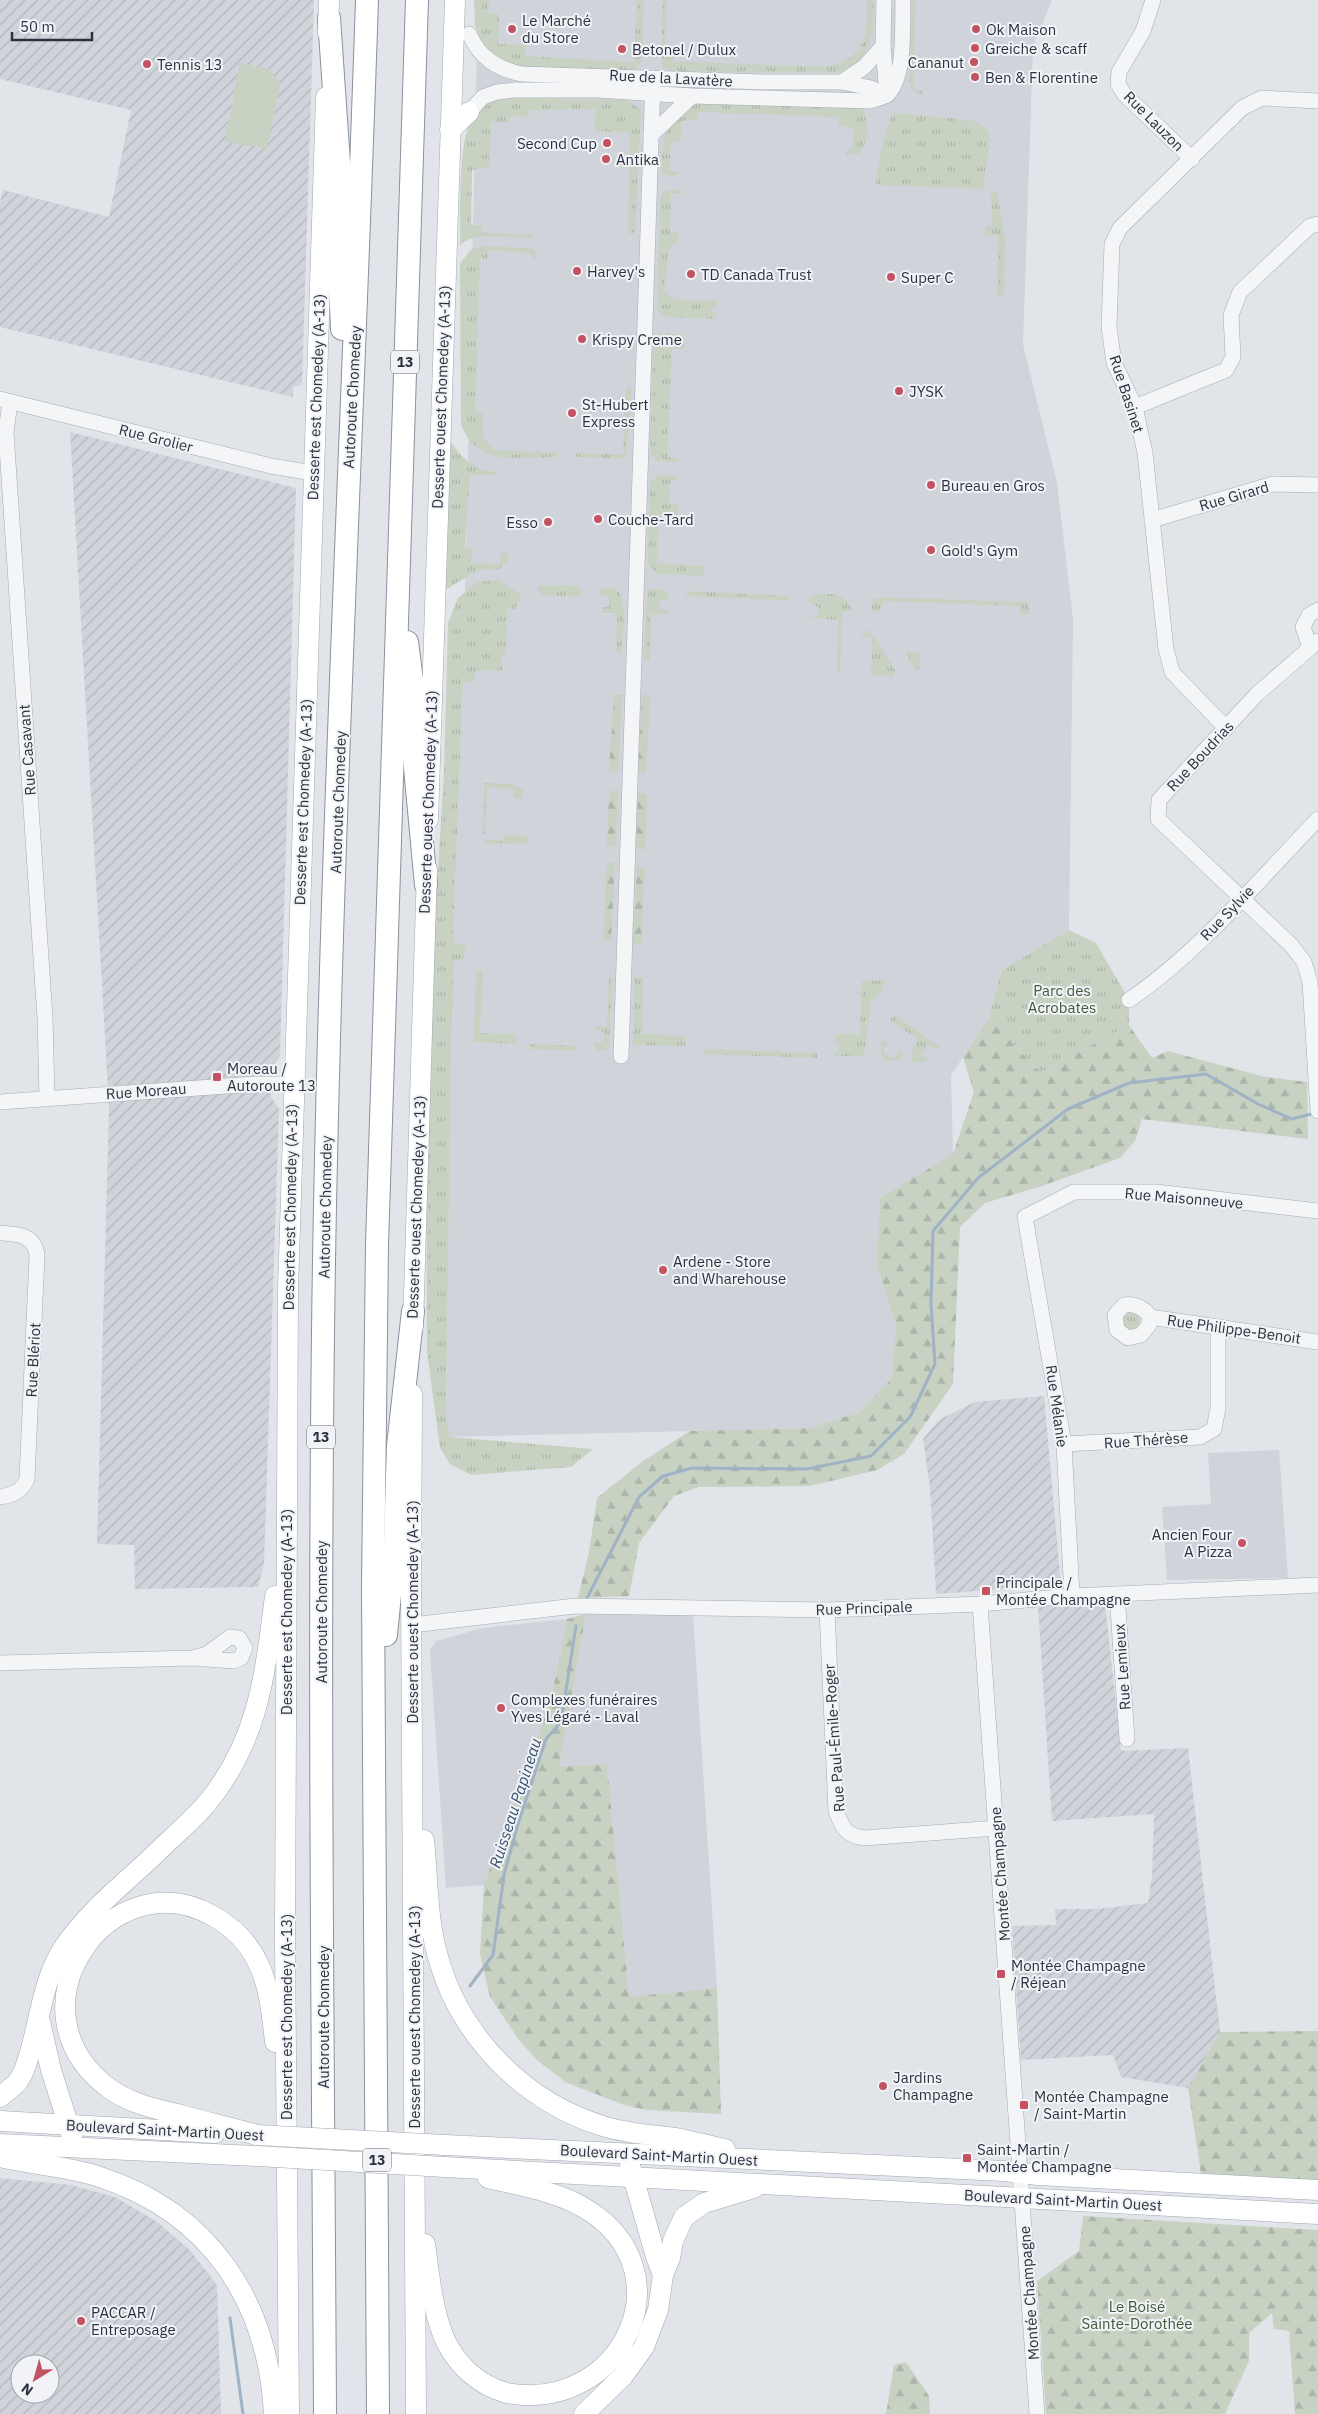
<svg xmlns="http://www.w3.org/2000/svg" width="1318" height="2414" font-family="'IBM Plex Sans',sans-serif">
<style>
.built{fill:#d0d3da}
.industrial{fill:url(#industrial-furrows);fill-rule:evenodd}
.grass{fill:url(#grass-tufts)}
.forest{fill:url(#forest-firs)}
.garden{fill:#c7d2c3}
.lines{fill:none;stroke-linecap:round;stroke-linejoin:round}
.stream{stroke:#a0b2c6;stroke-width:3}
.minor-casing{stroke:#a7abb3;stroke-width:16}
.major-casing{stroke:#a2a9b3;stroke-width:21}
.highway-casing{stroke:#8a929e;stroke-width:24}
.minor{stroke:#f4f5f7;stroke-width:15}
.major{stroke:#fff;stroke-width:20}
.highway{stroke:#fff;stroke-width:22}
.major-bridge-casing{stroke:#a2a9b3;stroke-width:21;stroke-linecap:butt}
.major-bridge{stroke:#fff;stroke-width:20}
.poi-dot{fill:#c35263;stroke:#f1f3f6;stroke-width:2}
.labels{text-anchor:middle;dominant-baseline:central;stroke-width:4;stroke-linejoin:round;paint-order:stroke}
.shield{fill:#f1f3f6;stroke:#666c76;stroke-width:1}
.shield-label{font-size:14px;font-weight:bold;fill:#2b323f}
.poi-label{font-size:15px;fill:#2b323f;stroke:#f1f3f6;text-anchor:start}
.street-label{font-size:15px;fill:#2b323f;stroke:#f1f3f6}
.park-label{font-size:15px;fill:#405a3a;stroke:#f1f3f6}
.water-label{font-size:16px;font-style:italic;fill:#395170;stroke:#f1f3f6}
</style>
<defs>
<pattern id="industrial-furrows" width="10" height="10" patternUnits="userSpaceOnUse" patternTransform="scale(1.25)"><rect width="10" height="10" fill="#d0d3da"/><path d="M-1 1l2-2M0 10L10 0M9 11l2-2" fill="none" stroke="#b3b6bc"/></pattern>
<pattern id="grass-tufts" width="24" height="20" patternUnits="userSpaceOnUse" patternTransform="scale(1.25)"><rect width="24" height="20" fill="#c7d2c3"/><path d="M3 7l-1-3M5 7V3M7 7l1-3M15 17l-1-3M17 17v-4M19 17l1-3" fill="none" stroke="#abb5a9"/></pattern>
<pattern id="forest-firs" width="22" height="20" patternUnits="userSpaceOnUse" patternTransform="scale(1.25)"><rect width="22" height="20" fill="#c7d2c3"/><path d="M5 1l3.5 6h-7zM16 11l3.5 6h-7z" fill="#abb5a9"/></pattern>
</defs>
<rect width="100%" height="100%" fill="#e1e4e9"/>
<g class="built">
<polygon points="478,0 1052,0 1033,47 1023,344 1057,483 1073,619 1069,930 1002,970 989,1017 951,1075 953,1154 880,1198 877,1265 896,1325 892,1378 860,1412 809,1428 450,1437 446,1416 451,1058 454,960 465,944 453,942 463,682"/>
<polygon points="1279,1450 1288,1578 1167,1580 1162,1507 1211,1504 1208,1453"/>
<polygon points="586,1614 693,1615 717,1988 629,1998 607,1765 559,1767"/>
<polygon points="567,1619 551,1699 484,1885 446,1888 430,1650 436,1641 483,1628"/>
</g>
<g class="industrial">
<polygon points="0,0 314,0 302,385 293,387 293,397 0,327 0,202 3,190 109,217 131,110 0,79"/>
<polygon points="70,432 296,488 280,1056 269,1070 271,1097 279,1109 264,1564 258,1587 135,1589 134,1545 97,1544 109,1107"/>
<polygon points="1044,1396 1061,1585 936,1594 930,1487 923,1439 940,1419 975,1402"/>
<polygon points="1105,1604 1121,1751 1188,1748 1220,2032 1188,2088 1121,2077 1113,2055 1021,2060 1012,1926 1056,1925 1055,1909 1097,1909 1148,1903 1152,1875 1154,1814 1052,1821 1038,1606"/>
<path d="M0,2178L71,2185L115,2197L156,2221L190,2250L217,2285L221,2414H0ZM20,2364H50V2394H20Z"/>
</g>
<g class="grass">
<polygon points="474,0 489,0 488,13 499,14 498,44 522,45 522,37 526,37 525,56 634,62 637,0 644,0 642,59 637,68 628,71 507,66 488,52 475,26"/>
<path d="M663,0H666L665,51L673,52L674,61L822,67C864,61 868,39 867,0H874C873,33 875,52 845,73L672,71L662,67L661,60Z"/>
<polygon points="911,0 916,0 913,88 923,91 921,95 911,89 909,77"/>
<path d="M501,97L629,100L641,110L635,232L629,235L628,230L630,133L595,131L596,109L529,110V117L510,116L509,123L491,122L489,167L472,170L471,225L482,226V233L533,235V239C510,238 478,230 460,245C461,214 457,141 473,116C480,106 490,102 501,97Z"/>
<path d="M708,102L861,107C871,118 869,143 859,154L846,155L847,150L853,149L854,128L839,126L838,117L697,112V120L681,121V141L671,143L669,171L681,172L674,176L662,174C661,151 663,118 689,107C695,104 702,104 708,102Z"/>
<path d="M900,113L975,121L985,127L990,137L983,189L876,185C878,161 883,137 892,115Z"/>
<path d="M668,190H679L680,193L671,194L670,233H679L678,240L669,250L664,289C669,306 702,299 717,301V306L711,308L712,313L716,312L714,319L666,317L659,313L657,308L660,199L662,194Z"/>
<polygon points="993,191 997,193 1005,238 1004,296 997,297 998,236 985,236 985,226 992,226 991,193"/>
<path d="M482,246L531,248L536,252V260L529,253L488,250L487,259L480,258L475,413H483C482,430 480,441 496,450L557,453V457C519,457 479,468 461,425L460,264L470,250Z"/>
<polygon points="666,333 684,335 684,349 672,349 667,457 678,458 678,462 656,461 650,452 653,341 657,337"/>
<polygon points="626,388 632,388 626,457 622,459 577,457 575,455 577,453 623,454"/>
<path d="M451,442C459,454 467,463 481,469C488,471 494,470 500,475H470L465,547L472,549L471,563L500,564L501,553H508L509,559L500,569H484L473,573L445,590Z"/>
<polygon points="659,475 678,476 677,481 670,481 669,503 679,504 678,515 658,515 657,563 704,566 704,576 657,574 648,564 649,490 651,482"/>
<polygon points="498,580 522,595 515,609 507,609 506,653 500,659 503,670 476,671 473,683 463,682 453,942 465,944 464,960 454,960 451,1058 446,1416 450,1437 593,1449 571,1467 471,1475 450,1464 440,1448 427,1352 426,1061 444,773 448,623 458,598 477,582"/>
<polygon points="541,585 579,586 582,594 579,597 541,595 537,588"/>
<path d="M606,587L617,589C629,606 622,633 621,653H616L617,613H603V607H609V596L600,595V589Z"/>
<polygon points="663,589 668,594 668,600 660,600 659,609 668,610 668,614 651,614 650,661 643,661 648,590"/>
<polygon points="687,591 789,596 789,601 686,596"/>
<path d="M813,594C832,595 843,590 852,610L842,612L840,674H837L838,620L810,618L811,616H818L819,608L810,602L809,597Z"/>
<polygon points="882,597 1026,602 1030,609 1027,615 1020,613 1020,606 883,601 881,611 874,612 871,605 873,599"/>
<polygon points="867,630 877,640 895,670 894,677 871,675 872,637 862,636 863,631"/>
<polygon points="905,651 920,652 919,663 921,668 915,669"/>
<polygon points="484,783 512,784 523,789 522,798 513,798 513,789 487,788 485,835 483,835"/>
<polygon points="504,835 528,836 527,844 484,843 484,840 503,840"/>
<polygon points="1069,930 1096,943 1129,1000 1129,1025 1040,1073 989,1017 1002,970"/>
<polygon points="476,970 483,971 480,1033 516,1034 516,1044 474,1042"/>
<polygon points="609,977 613,977 609,1046 606,1051 596,1050 595,1042 603,1042 605,1032 597,1031 596,1026 607,1026"/>
<polygon points="634,977 643,978 642,1034 686,1036 685,1046 633,1045"/>
<polygon points="862,980 885,981 881,991 871,1003 864,1056 834,1056 834,1053 838,1053 839,1043 836,1043 836,1034 860,1035"/>
<polygon points="894,1015 940,1047 935,1050 927,1045 920,1055 928,1058 927,1061 912,1063 912,1050 918,1040 890,1020"/>
<polygon points="883,1040 888,1042 883,1051 894,1059 899,1051 902,1051 901,1061 884,1060 881,1055 881,1042"/>
<polygon points="530,1044 577,1046 577,1051 530,1049"/>
<polygon points="703,1049 817,1053 817,1058 703,1054"/>
<circle cx="1131" cy="1321" r="9"/>
</g>
<g class="forest">
<polygon points="614,694 622,695 618,772 609,772"/>
<polygon points="642,695 650,696 646,773 638,773"/>
<polygon points="609,791 618,791 616,847 607,847"/>
<polygon points="638,793 647,794 645,850 636,849"/>
<polygon points="607,862 615,863 611,941 603,940"/>
<polygon points="637,866 645,867 641,944 633,944"/>
<polygon points="989,1017 1040,1073 1129,1025 1152,1058 1168,1051 1265,1077 1307,1082 1308,1139 1142,1119 1135,1141 1120,1158 1042,1186 985,1203 960,1227 953,1384 904,1454 877,1470 810,1486 699,1487 674,1496 639,1543 629,1596 578,1598 589,1552 597,1498 643,1461 690,1431 809,1428 860,1412 892,1378 896,1325 877,1265 880,1198 953,1154 974,1092 963,1057"/>
<polygon points="586,1614 559,1767 607,1764 629,1997 717,1988 721,2114 647,2110 624,2105 565,2082 537,2060 519,2040 490,1997 480,1954 484,1885 551,1699 567,1619"/>
<polygon points="1318,2031 1318,2180 1201,2174 1188,2088 1220,2032"/>
<polygon points="1083,2216 1318,2230 1318,2414 1295,2414 1289,2331 1274,2329 1272,2313 1249,2333 1249,2361 1225,2414 1046,2414 1037,2281 1079,2251"/>
<polygon points="906,2362 929,2396 930,2414 886,2414 894,2365"/>
</g>
<polygon class="garden" points="240,63 269,69 280,83 267,149 225,141"/>
<g class="lines">
<g class="stream">
<polyline points="587,1598 639,1497 663,1476 692,1468 807,1469 871,1456 910,1417 935,1364 931,1304 933,1231 978,1178 1068,1109 1129,1083 1206,1074 1258,1104 1292,1119 1315,1113"/>
<polyline points="470,1986 493,1955 504,1875 517,1827 546,1739 561,1722 576,1626"/>
<polyline points="230,2318 243,2414"/>
</g>
<g class="minor-casing">
<g id="minor">
<polyline points="884,0 883,46 887,95"/>
<polyline points="1153,0 1143,31 1119,72 1118,84 1124,94 1192,159"/>
<path d="M469,34C480,58 497,69 522,74L763,82H842L871,88L887,95"/>
<polyline points="842,82 864,67 883,46"/>
<path d="M469,112L483,97L497,92L515,90H597L692,96L870,101C875,99 884,98 888,94C906,76 902,25 903,0"/>
<polyline points="651,135 692,96"/>
<polyline points="0,399 271,466 313,473"/>
<polyline points="10,402 6,432 45,1018 47,1098"/>
<polyline points="1135,407 1226,370 1233,357 1231,315 1240,292 1310,226 1318,224"/>
<polyline points="1152,520 1273,484 1318,485"/>
<polyline points="1318,641 1257,694 1159,800 1158,819 1292,946 1304,962 1310,982 1318,1111"/>
<polyline points="1310,647 1303,627 1309,615 1318,610"/>
<polyline points="1226,728 1172,672 1166,649 1145,453 1135,407 1114,363 1109,327 1112,244 1120,228 1242,108 1262,98 1318,101"/>
<path d="M1129,1000C1198,953 1259,880 1318,819"/>
<polyline points="621,1056 653,78"/>
<polyline points="0,1102 255,1084 293,1084"/>
<path d="M0,1233C17,1234 34,1234 37,1255L27,1479C22,1491 13,1495 0,1497"/>
<path d="M1150,1317L1149,1325L1141,1335L1128,1338L1117,1330L1115,1315L1124,1305C1134,1303 1145,1308 1150,1317L1318,1342"/>
<polyline points="1064,1444 1200,1437 1214,1429 1218,1408 1218,1327"/>
<polyline points="1117,1594 1127,1739"/>
<polyline points="1072,1596 1064,1444 1025,1217 1074,1192 1156,1192 1318,1211"/>
<polyline points="980,1604 1037,2414"/>
<path d="M827,1610L836,1811C842,1827 846,1836 864,1838L997,1828"/>
<polyline points="412,1625 575,1606 827,1610 980,1604 1072,1596 1318,1585"/>
<polyline points="0,1663 193,1658 234,1661 241,1658 245,1648 239,1638 230,1637 207,1654 193,1658"/>
</g>
</g>
<g class="major-casing">
<g id="major">
<polyline points="328,33 329,0"/>
<polyline points="450,130 469,112"/>
<polyline points="428,820 455,0"/>
<polyline points="413,1327 427,869"/>
<polyline points="412,1394 411,1590 416,2414"/>
<path d="M424,1840C428,1877 427,1917 437,1953C458,2035 524,2103 606,2127C630,2134 655,2135 681,2139C695,2142 710,2146 725,2149"/>
<polyline points="39,2017 51,2070 72,2136"/>
<path d="M0,2097L17,2083L23,2073C40,2032 39,1985 64,1947C87,1913 121,1886 151,1858C170,1839 191,1822 208,1802C259,1739 265,1674 275,1596"/>
<polyline points="0,2121 215,2133"/>
<path d="M257,2135C232,2128 206,2122 181,2115C156,2109 131,2104 110,2089C2,2010 110,1857 213,1916C233,1927 249,1943 259,1965C270,1989 272,2016 275,2042"/>
<polyline points="0,2144 258,2156"/>
<polyline points="445,2145 1004,2171 1038,2175 1318,2190"/>
<path d="M0,2157C33,2165 68,2166 100,2177C210,2213 268,2301 274,2414"/>
<polyline points="630,2166 656,2257 663,2275"/>
<polyline points="445,2167 1318,2214"/>
<path d="M425,2244C430,2277 432,2313 447,2344C460,2368 481,2386 507,2393C622,2414 689,2271 586,2209C557,2191 521,2186 488,2178"/>
<polyline points="289,2414 285,1939 288,1290 326,97"/>
<polyline points="584,2414 623,2376 644,2347 658,2310 663,2275 670,2258 673,2241 684,2217 704,2203 754,2188"/>
</g>
</g>
<g class="highway-casing">
<g id="highway">
<polyline points="329,18 339,163 339,258 342,329"/>
<polyline points="407,642 414,696 414,757 426,885"/>
<polyline points="386,1635 395,1544 398,1446 413,1311"/>
<path d="M325,2414C323,2030 318,1645 324,1261C331,841 353,420 367,0"/>
<polyline points="378,2414 373,1587 377,1245 417,0"/>
</g>
</g>
<use href="#minor" class="minor"/>
<use href="#major" class="major"/>
<use href="#highway" class="highway"/>
<g class="major-bridge-casing">
<g id="major-bridge">
<polyline points="257,2135 445,2145"/>
<polyline points="258,2156 445,2167"/>
</g>
</g>
<use href="#major-bridge" class="major-bridge"/>
</g>
<g class="poi-dot">
<circle cx="512" cy="29" r="5"/>
<circle cx="976" cy="29" r="5"/>
<circle cx="975" cy="48" r="5"/>
<circle cx="622" cy="49" r="5"/>
<circle cx="974" cy="62" r="5"/>
<circle cx="147" cy="64" r="5"/>
<circle cx="975" cy="77" r="5"/>
<circle cx="607" cy="143" r="5"/>
<circle cx="606" cy="159" r="5"/>
<circle cx="577" cy="271" r="5"/>
<circle cx="691" cy="274" r="5"/>
<circle cx="891" cy="277" r="5"/>
<circle cx="582" cy="339" r="5"/>
<circle cx="899" cy="391" r="5"/>
<circle cx="572" cy="413" r="5"/>
<circle cx="931" cy="485" r="5"/>
<circle cx="598" cy="519" r="5"/>
<circle cx="548" cy="522" r="5"/>
<circle cx="931" cy="550" r="5"/>
<rect x="212" y="1072" width="10" height="10" rx="2.5"/>
<circle cx="663" cy="1270" r="5"/>
<circle cx="1242" cy="1543" r="5"/>
<rect x="981" y="1586" width="10" height="10" rx="2.5"/>
<circle cx="501" cy="1708" r="5"/>
<rect x="996" y="1969" width="10" height="10" rx="2.5"/>
<circle cx="883" cy="2086" r="5"/>
<rect x="1019" y="2100" width="10" height="10" rx="2.5"/>
<rect x="962" y="2153" width="10" height="10" rx="2.5"/>
<circle cx="81" cy="2321" r="5"/>
</g>
<g class="labels">
<g class="shield">
<rect x="391" y="350.5" width="28" height="23" rx="4"/>
<rect x="307" y="1425.5" width="28" height="23" rx="4"/>
<rect x="363" y="2148.5" width="28" height="23" rx="4"/>
</g>
<g class="shield-label">
<text x="405" y="362">13</text>
<text x="321" y="1437">13</text>
<text x="377" y="2160">13</text>
</g>
<g class="poi-label">
<text x="522" y="20">Le Marché<tspan x="522" dy="17">du Store</tspan></text>
<text x="986" y="29">Ok Maison</text>
<text x="985" y="48">Greiche &amp; scaff</text>
<text x="632" y="49">Betonel / Dulux</text>
<text x="964" y="62" text-anchor="end">Cananut</text>
<text x="157" y="64">Tennis 13</text>
<text x="985" y="77">Ben &amp; Florentine</text>
<text x="597" y="143" text-anchor="end">Second Cup</text>
<text x="616" y="159">Antika</text>
<text x="587" y="271">Harvey's</text>
<text x="701" y="274">TD Canada Trust</text>
<text x="901" y="277">Super C</text>
<text x="592" y="339">Krispy Creme</text>
<text x="909" y="391">JYSK</text>
<text x="582" y="404">St-Hubert<tspan x="582" dy="17">Express</tspan></text>
<text x="941" y="485">Bureau en Gros</text>
<text x="608" y="519">Couche-Tard</text>
<text x="538" y="522" text-anchor="end">Esso</text>
<text x="941" y="550">Gold's Gym</text>
<text x="227" y="1068">Moreau /<tspan x="227" dy="17">Autoroute 13</tspan></text>
<text x="673" y="1261">Ardene - Store<tspan x="673" dy="17">and Wharehouse</tspan></text>
<text x="1232" y="1534" text-anchor="end">Ancien Four<tspan x="1232" dy="17">A Pizza</tspan></text>
<text x="996" y="1582">Principale /<tspan x="996" dy="17">Montée Champagne</tspan></text>
<text x="511" y="1699">Complexes funéraires<tspan x="511" dy="17">Yves Légaré - Laval</tspan></text>
<text x="1011" y="1965">Montée Champagne<tspan x="1011" dy="17">/ Réjean</tspan></text>
<text x="893" y="2077">Jardins<tspan x="893" dy="17">Champagne</tspan></text>
<text x="1034" y="2096">Montée Champagne<tspan x="1034" dy="17">/ Saint-Martin</tspan></text>
<text x="977" y="2149">Saint-Martin /<tspan x="977" dy="17">Montée Champagne</tspan></text>
<text x="91" y="2312">PACCAR /<tspan x="91" dy="17">Entreposage</tspan></text>
</g>
<g class="street-label">
<text transform="translate(671 78) rotate(3)">Rue de la Lavatère</text>
<text transform="translate(1154 121) rotate(45)">Rue Lauzon</text>
<text transform="translate(1127 394) rotate(72)">Rue Basinet</text>
<text transform="translate(316 397) rotate(-88)">Desserte est Chomedey (A-13)</text>
<text transform="translate(352 397) rotate(-87)">Autoroute Chomedey</text>
<text transform="translate(441 397) rotate(-88)">Desserte ouest Chomedey (A-13)</text>
<text transform="translate(156 438) rotate(14)">Rue Grolier</text>
<text transform="translate(1234 496) rotate(-16)">Rue Girard</text>
<text transform="translate(27 750) rotate(-94)">Rue Casavant</text>
<text transform="translate(1200 756) rotate(-47)">Rue Boudrias</text>
<text transform="translate(303 802) rotate(-88)">Desserte est Chomedey (A-13)</text>
<text transform="translate(338 802) rotate(-88)">Autoroute Chomedey</text>
<text transform="translate(428 802) rotate(-88)">Desserte ouest Chomedey (A-13)</text>
<text transform="translate(1227 913) rotate(-46)">Rue Sylvie</text>
<text transform="translate(146 1091) rotate(-4)">Rue Moreau</text>
<text transform="translate(1184 1198) rotate(5)">Rue Maisonneuve</text>
<text transform="translate(290 1207) rotate(-89)">Desserte est Chomedey (A-13)</text>
<text transform="translate(325 1207) rotate(-89)">Autoroute Chomedey</text>
<text transform="translate(416 1207) rotate(-88)">Desserte ouest Chomedey (A-13)</text>
<text transform="translate(1234 1329) rotate(8)">Rue Philippe-Benoit</text>
<text transform="translate(33 1360) rotate(-87)">Rue Blériot</text>
<text transform="translate(1057 1406) rotate(82)">Rue Mélanie</text>
<text transform="translate(1146 1440) rotate(-4)">Rue Thérèse</text>
<text transform="translate(864 1608) rotate(-2)">Rue Principale</text>
<text transform="translate(286 1612) rotate(-90)">Desserte est Chomedey (A-13)</text>
<text transform="translate(321 1612) rotate(-90)">Autoroute Chomedey</text>
<text transform="translate(412 1612) rotate(-90)">Desserte ouest Chomedey (A-13)</text>
<text transform="translate(1122 1667) rotate(-94)">Rue Lemieux</text>
<text transform="translate(834 1738) rotate(-94)">Rue Paul-Émile-Roger</text>
<text transform="translate(1000 1874) rotate(-94)">Montée Champagne</text>
<text transform="translate(286 2017) rotate(-90)">Desserte est Chomedey (A-13)</text>
<text transform="translate(323 2017) rotate(-90)">Autoroute Chomedey</text>
<text transform="translate(414 2017) rotate(-90)">Desserte ouest Chomedey (A-13)</text>
<text transform="translate(165 2130) rotate(3)">Boulevard Saint-Martin Ouest</text>
<text transform="translate(659 2155) rotate(3)">Boulevard Saint-Martin Ouest</text>
<text transform="translate(1063 2200) rotate(3)">Boulevard Saint-Martin Ouest</text>
<text transform="translate(1029 2293) rotate(-94)">Montée Champagne</text>
</g>
<g class="park-label">
<text x="1062" y="990">Parc des<tspan x="1062" dy="17">Acrobates</tspan></text>
<text x="1137" y="2306">Le Boisé<tspan x="1137" dy="17">Sainte-Dorothée</tspan></text>
</g>
<g class="water-label">
<text transform="translate(515 1803) rotate(-72)">Ruisseau Papineau</text>
</g>
</g>
<g transform="translate(35 2379) rotate(217)"><circle r="24" fill="#f1f3f6" stroke="#a2a6ad"/>
<path d="M0-4L9 19L0 12L-9 19Z" fill="#c35263"/>
<text y="-8" font-size="14" font-weight="bold" text-anchor="middle" fill="#2b323f">N</text>
</g>
<path d="M12 32v8h80v-8" fill="none" stroke="#2b323f" stroke-width="2.5"/>
<text x="20" y="32" font-size="15" fill="#2b323f" stroke="#f1f3f6" stroke-width="4" paint-order="stroke">50 m</text>
</svg>
